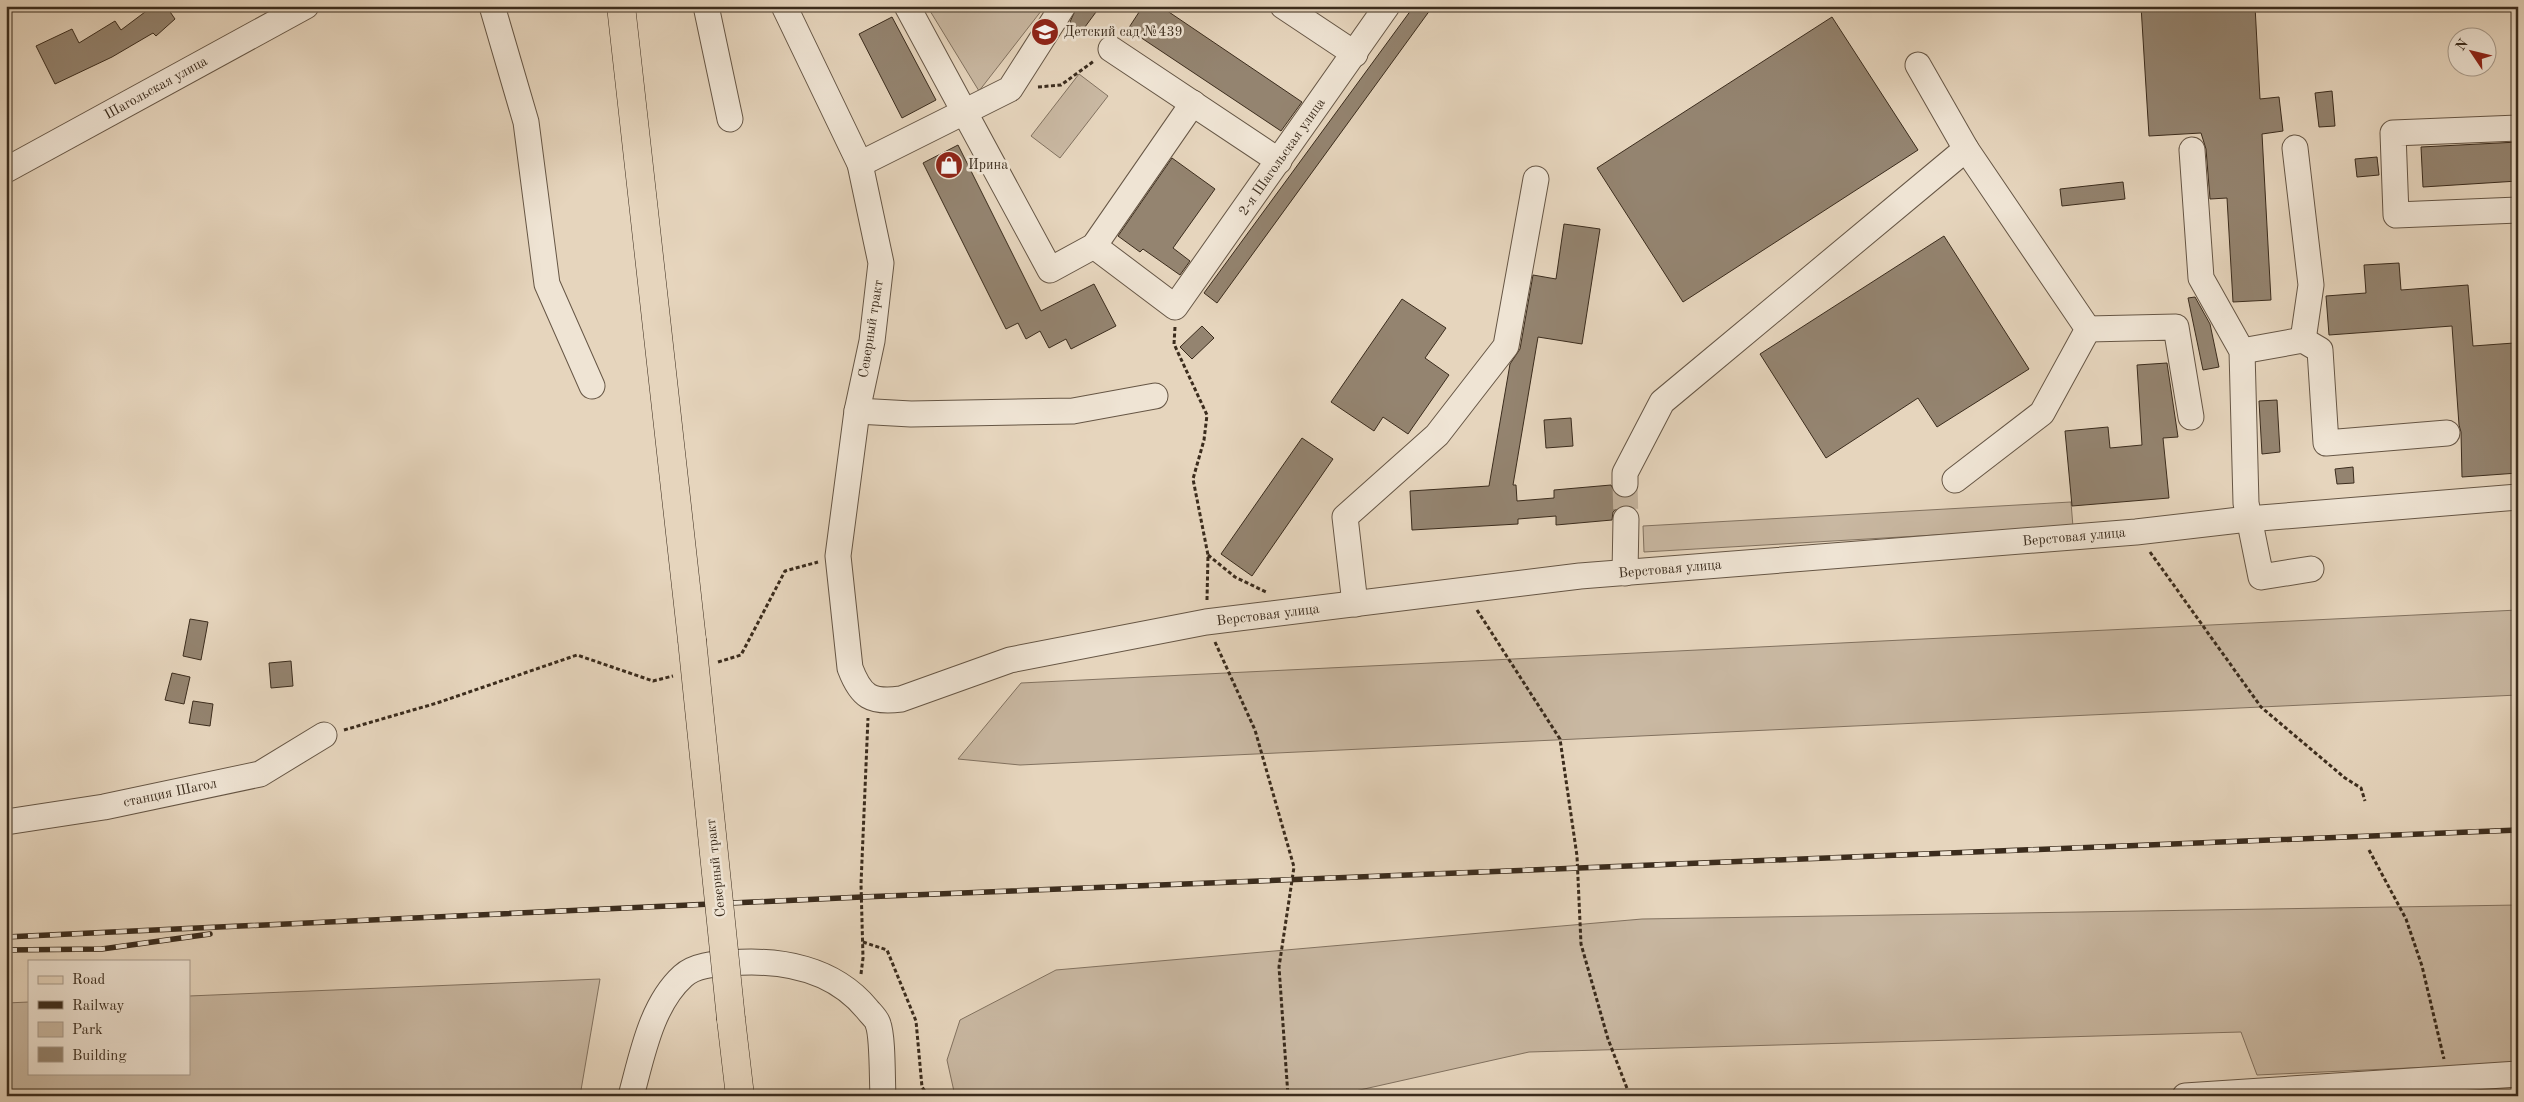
<svg xmlns="http://www.w3.org/2000/svg" width="2524" height="1102" font-family="'Old Standard TT',serif">
<style>
.green{fill:#c9b8a2;stroke:#827260}
.building{fill:#948470;stroke:#3b2c1d}
.lines{fill:none;stroke-linecap:round;stroke-linejoin:round}
.minor-tunnel{stroke:#c4b39d;stroke-width:25;stroke-dasharray:25 12;stroke-linecap:butt}
.minor-casing{stroke:#665645;stroke-width:27}
.major-casing{stroke:#3b2c1d;stroke-width:29}
.path{stroke:#3b2c1d;stroke-width:3;stroke-dasharray:4 2.5;stroke-linecap:butt}
.minor{stroke:#efe4d4;stroke-width:25}
.major{stroke:#e6d5bd;stroke-width:28}
.rail-casing{stroke:#3b2c1d;stroke-width:5.5}
.rail{stroke:#efe4d4;stroke-width:4;stroke-dasharray:11;stroke-linecap:butt}
.major-bridge-casing{stroke:#3b2c1d;stroke-width:29;stroke-linecap:butt}
.major-bridge{stroke:#e6d5bd;stroke-width:28}
.labels{text-anchor:middle;dominant-baseline:central;stroke-width:5;stroke-linejoin:round;paint-order:stroke}
.poi-label{font-size:14px;fill:#3b2c1d;stroke:#efe4d4;text-anchor:start}
.street-label{font-size:14px;fill:#3b2c1d;stroke:#efe4d4}
</style>
<rect width="100%" height="100%" fill="#e6d5bd"/>
<filter id="stains"><feTurbulence type="fractalNoise" baseFrequency=".004" numOctaves="4"/><feColorMatrix values="0 0 0 0 .2 0 0 0 0 .09 0 0 0 0 .02 0 0 0 .5 -.17"/></filter>
<radialGradient id="worn" r=".72"><stop offset=".6" stop-color="#630" stop-opacity="0"/><stop offset="1" stop-color="#630" stop-opacity=".3"/></radialGradient>
<g class="green">
<polygon points="927,6 1045,6 979,91"/>
<polygon points="1079,74 1108,96 1060,158 1031,136"/>
<polygon points="2071,502 2073,527 1644,552 1643,526"/>
<polygon points="2518,610 2518,695 1020,765 958,759 1021,683"/>
<polygon points="2518,905 2518,1063 2257,1075 2241,1032 1529,1052 1333,1096 955,1096 947,1060 960,1020 1056,970 1642,919"/>
<polygon points="600,979 580,1096 6,1096 6,1003 29,1002 29,1073 189,1073 189,996"/>
</g>
<g class="building">
<polygon points="153,6 166,6 175,19 156,36 153,33 112,57 55,84 36,46 72,29 79,43 115,21 121,30"/>
<polygon points="1077,6 1088,6 1096,12 1082,31 1070,22"/>
<polygon points="1143,6 1160,6 1302,102 1281,131 1128,29"/>
<polygon points="1414,6 1433,6 1217,303 1204,293"/>
<polygon points="2141,6 2255,6 2260,99 2279,97 2283,131 2262,134 2271,300 2233,302 2227,198 2210,199 2206,149 2201,133 2149,136"/>
<polygon points="892,17 936,100 902,118 859,34"/>
<polygon points="1832,17 1918,150 1683,302 1597,168"/>
<polygon points="2332,91 2335,126 2319,127 2315,93"/>
<polygon points="2518,142 2518,181 2423,187 2421,147"/>
<polygon points="958,145 1041,311 1094,284 1116,326 1071,349 1066,339 1049,348 1040,331 1026,339 1018,323 1006,329 923,163"/>
<polygon points="2377,157 2379,175 2357,177 2355,159"/>
<polygon points="1172,158 1215,189 1173,248 1190,261 1180,275 1143,249 1140,252 1118,236"/>
<polygon points="2123,182 2125,199 2062,206 2060,189"/>
<polygon points="1564,224 1600,229 1582,344 1538,337 1513,485 1516,485 1517,501 1554,498 1554,490 1611,485 1617,496 1631,497 1631,506 1619,507 1613,512 1612,520 1556,525 1556,516 1518,519 1518,524 1412,530 1410,491 1489,486 1510,364 1520,349 1533,275 1556,279"/>
<polygon points="1944,236 2029,369 1937,427 1918,398 1826,458 1760,354"/>
<polygon points="2399,263 2401,290 2468,285 2473,346 2514,343 2518,393 2518,473 2462,477 2461,432 2459,425 2452,326 2329,335 2326,296 2366,293 2364,265"/>
<polygon points="2195,297 2210,324 2219,367 2203,370 2188,298"/>
<polygon points="1402,299 1446,328 1425,358 1449,375 1408,434 1383,417 1374,431 1331,402"/>
<polygon points="1202,326 1214,338 1192,359 1180,347"/>
<polygon points="2167,363 2178,437 2163,438 2169,498 2072,506 2065,431 2108,427 2110,448 2142,445 2137,365"/>
<polygon points="2277,400 2280,452 2262,454 2259,401"/>
<polygon points="1571,418 1573,446 1546,448 1544,420"/>
<polygon points="1302,438 1333,459 1252,576 1221,554"/>
<polygon points="2353,467 2354,483 2337,484 2335,469"/>
<polygon points="190,619 208,622 201,660 183,656"/>
<polygon points="291,661 293,686 271,688 269,663"/>
<polygon points="172,673 190,677 184,704 165,700"/>
<polygon points="193,701 213,704 210,726 189,723"/>
</g>
<g class="lines">
<polyline class="minor-tunnel" points="1625,484 1626,519"/>
<g class="minor-casing">
<g id="minor">
<polyline points="492,6 526,122 547,284 592,386"/>
<polyline points="706,6 730,119"/>
<path d="M784,6L860,164L881,263L872,341L857,411L838,556L850,668C861,697 871,703 901,699L1010,660L1206,622L1580,576L2136,532L2248,519L2518,497"/>
<polyline points="907,6 1050,270 1094,246 1193,103"/>
<polyline points="1283,6 1355,54"/>
<polyline points="1111,49 1279,161"/>
<polyline points="1918,65 1966,149"/>
<polyline points="2518,128 2393,133 2396,215 2518,210"/>
<polyline points="2295,148 2311,285 2303,340"/>
<polyline points="2192,150 2201,278 2242,351 2246,503 2261,577 2311,569"/>
<polyline points="860,164 1010,89 1063,6"/>
<polyline points="6,170 306,6"/>
<polyline points="1094,246 1175,307 1387,6"/>
<polyline points="2088,329 2176,327 2191,417"/>
<polyline points="2242,351 2303,340 2320,350 2326,443 2447,433"/>
<polyline points="857,411 911,414 1073,411 1155,396"/>
<polyline points="1625,484 1625,473 1662,402 1966,149 2088,329 2042,413 1955,480"/>
<polyline points="1625,573 1626,519"/>
<polyline points="1355,604 1345,517 1437,435 1506,346 1536,179"/>
<polyline points="6,822 104,807 260,774 324,735"/>
<path d="M631,1096C642,1056 651,1005 683,976C695,965 715,964 730,963C780,959 833,968 867,1009C870,1013 877,1019 878,1024C883,1037 882,1080 883,1096"/>
<polyline points="2185,1096 2518,1074"/>
</g>
</g>
<g class="major-casing">
<g id="major">
<polyline points="621,6 692,640"/>
<polyline points="731,1019 740,1096"/>
</g>
</g>
<g class="path">
<polyline points="1038,87 1061,85 1094,61"/>
<polyline points="1175,327 1174,344 1207,415 1204,440 1193,479 1208,555 1207,600"/>
<polyline points="2150,552 2261,707 2345,778 2361,788 2365,801"/>
<polyline points="1208,555 1235,577 1266,592"/>
<polyline points="1477,610 1560,739 1577,856 1581,944 1608,1039 1630,1096"/>
<polyline points="1215,642 1255,730 1294,867 1279,967 1288,1096"/>
<polyline points="718,662 741,655 785,571 818,562"/>
<polyline points="344,730 437,703 577,655 653,681 673,676"/>
<polyline points="2369,850 2406,919 2422,966 2444,1059"/>
<polyline points="863,942 887,950 916,1021 922,1087 928,1096"/>
<polyline points="861,974 863,958 861,884 868,718"/>
</g>
<use href="#minor" class="minor"/>
<use href="#major" class="major"/>
<g class="rail-casing">
<g id="rail">
<polyline points="6,937 862,897 2518,830"/>
<polyline points="6,950 102,949 210,934"/>
</g>
</g>
<use href="#rail" class="rail"/>
<g class="major-bridge-casing">
<polyline id="major-bridge" points="692,640 731,1019"/>
</g>
<use href="#major-bridge" class="major-bridge"/>
</g>
<defs>
<g id="school-disc" transform="scale(1.4375)"><circle r="9.5" fill="#8f2418" stroke="#efe4d4"/><path d="M0-5L7-2L0 1L-7-2ZM-4 1L0 2.5L4 1V4Q0 6-4 4Z" fill="#fff"/></g>
<g id="shop-disc" transform="scale(1.4375)"><circle r="9.5" fill="#8f2418" stroke="#efe4d4"/><path d="M-5-2.5h2.3a2.7 3.5 0 0 1 5.4 0H5L5.5 6h-11ZM-1.5-2.5h3a1.5 2.3 0 0 0-3 0Z" fill="#fff"/></g>
</defs>
<g fill-rule="evenodd">
<use href="#school-disc" x="1045" y="32"/>
<use href="#shop-disc" x="949" y="165"/>
</g>
<g class="labels">
<g class="poi-label">
<text x="1064" y="32">Детский сад №439</text>
<text x="968" y="165">Ирина</text>
</g>
<g class="street-label">
<text transform="translate(156 88) rotate(-29)">Шагольская улица</text>
<text transform="translate(1282 157) rotate(-55)">2-я Шагольская улица</text>
<text transform="translate(871 329) rotate(-81)">Северный тракт</text>
<text transform="translate(2074 537) rotate(-5)">Верстовая улица</text>
<text transform="translate(1670 569) rotate(-5)">Верстовая улица</text>
<text transform="translate(1268 615) rotate(-7)">Верстовая улица</text>
<text transform="translate(170 793) rotate(-12)">станция Шагол</text>
<text transform="translate(716 868) rotate(-96)">Северный тракт</text>
</g>
</g>
<rect width="2524" height="1102" fill="none" stroke="#e6d5bd" stroke-width="25"/>
<rect x="8" y="8" width="2509" height="1087" fill="none" stroke="#3b2c1d" stroke-width="2.5"/>
<rect x="12" y="12" width="2499" height="1077" fill="none" stroke="#3b2c1d"/>
<rect x="28" y="960" width="162" height="115" fill="#efe4d4" stroke="#a79a8b"/>
<rect x="38" y="976" width="25" height="8" fill="#e6d5bd" stroke="#a79a8b"/>
<text x="72" y="984" font-size="15" fill="#3b2c1d">Road</text>
<rect x="38" y="1001" width="25" height="8" fill="#3b2c1d" stroke="#a79a8b"/>
<text x="72" y="1010" font-size="15" fill="#3b2c1d">Railway</text>
<rect x="38" y="1022" width="25" height="15" fill="#c9b8a2" stroke="#a79a8b"/>
<text x="72" y="1034" font-size="15" fill="#3b2c1d">Park</text>
<rect x="38" y="1047" width="25" height="15" fill="#948470" stroke="#a79a8b"/>
<text x="72" y="1060" font-size="15" fill="#3b2c1d">Building</text>
<g transform="translate(2472 52) rotate(305)"><circle r="24" fill="#efe4d4" stroke="#a79a8b"/>
<path d="M0-4L9 19L0 12L-9 19Z" fill="#8f2418"/>
<text y="-8" font-size="14" font-weight="bold" text-anchor="middle" fill="#3b2c1d">N</text>
</g>
<rect width="100%" height="100%" filter="url(#stains)"/>
<rect width="100%" height="100%" fill="url(#worn)"/>
</svg>
